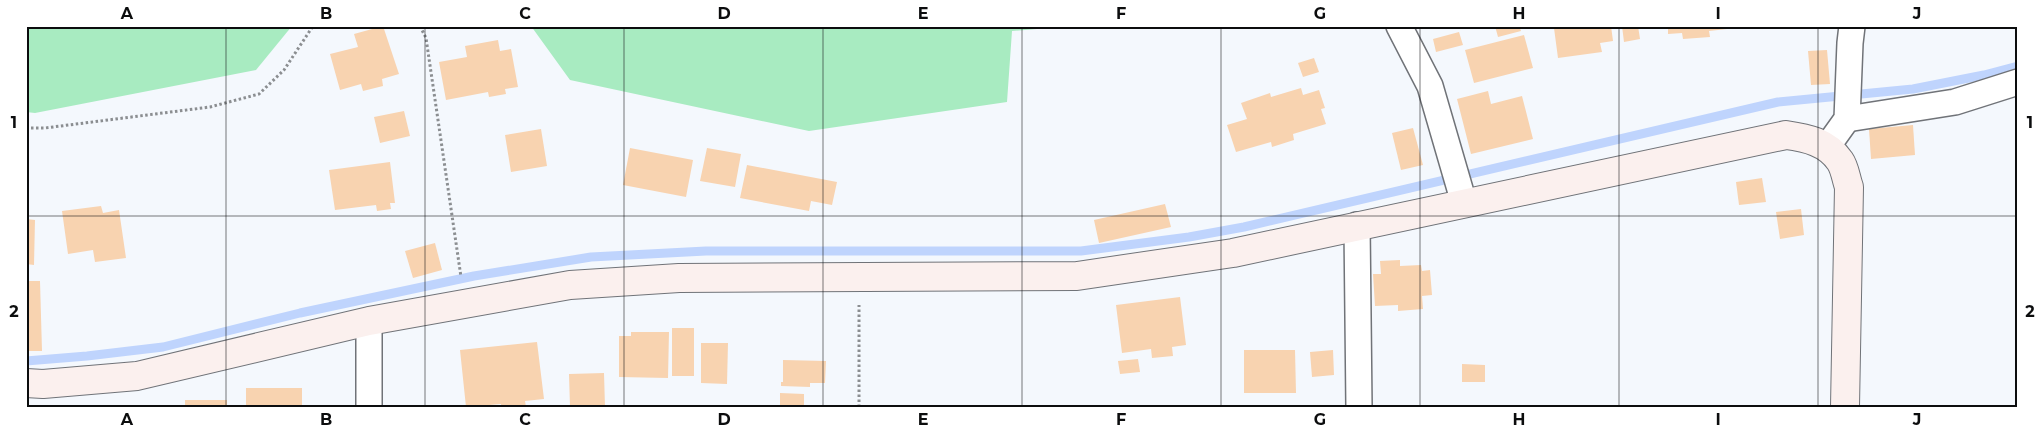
<svg xmlns="http://www.w3.org/2000/svg" width="2044" height="433" font-family="Montserrat,sans-serif">
<style>
.green{fill:#a8ebc1}
.lines{fill:none;stroke-linecap:round;stroke-linejoin:round}
.stream{stroke:#bfd4fd;stroke-width:9}
.building{fill:#f8d3b0}
.street-casing{stroke:#707378;stroke-width:28}
.secondary-casing{stroke:#707378;stroke-width:30}
.path{stroke:#8b8e91;stroke-width:3;stroke-dasharray:2.5 2.5;stroke-linecap:butt}
.street{stroke:#fff;stroke-width:25}
.secondary{stroke:#fbf0ee;stroke-width:28}
.grid{fill:none;stroke:#0c0d0e;stroke-width:1;stroke-opacity:0.55}
.neatline{fill:none;stroke:#0c0d0e;stroke-width:2}
.grid-label{font-size:16px;text-anchor:middle;font-weight:bold;fill:#0c0d0e}
</style>
<rect width="100%" height="100%" fill="#f4f8fd"/>
<g class="green">
<polygon points="26,26 292,26 256,70 35,113 26,112"/>
<polygon points="531,26 1073,26 1012,31 1007,102 809,131 570,80"/>
</g>
<g class="lines">
<polyline class="stream" points="26,361 87,356 163,347 300,313 474,276 591,257 706,251 1081,251 1189,237 1244,227 1778,102 1913,89 1984,75 2018,66"/>
</g>
<g class="building">
<polygon points="383,26 399,74 382,79 383,86 363,91 361,84 340,90 330,54 358,47 354,34"/>
<polygon points="1495,26 1519,26 1521,31 1498,37"/>
<polygon points="1562,26 1611,26 1613,41 1600,43 1602,52 1558,58 1554,28"/>
<polygon points="1622,26 1638,26 1640,39 1624,42"/>
<polygon points="1668,26 1736,26 1736,28 1709,31 1710,37 1683,39 1682,33 1668,34"/>
<polygon points="1459,32 1463,45 1436,52 1433,39"/>
<polygon points="1524,35 1533,68 1474,83 1465,50"/>
<polygon points="498,40 500,51 511,49 518,87 505,89 506,94 489,97 488,92 446,100 439,62 467,57 465,46"/>
<polygon points="1827,50 1830,84 1811,85 1808,51"/>
<polygon points="1314,58 1319,72 1303,77 1298,63"/>
<polygon points="1301,88 1303,95 1319,90 1325,108 1321,109 1326,124 1293,134 1294,140 1272,147 1271,142 1236,152 1227,125 1247,119 1241,103 1270,93 1271,97"/>
<polygon points="1488,91 1491,104 1522,96 1533,139 1471,154 1457,99"/>
<polygon points="404,111 410,136 380,143 374,117"/>
<polygon points="1913,125 1915,155 1871,159 1869,129"/>
<polygon points="1413,128 1423,165 1401,170 1392,133"/>
<polygon points="541,129 547,166 511,172 505,135"/>
<polygon points="630,148 693,160 686,197 623,185"/>
<polygon points="707,148 741,154 735,187 700,181"/>
<polygon points="390,162 395,203 390,203 391,209 377,211 376,205 335,210 329,170"/>
<polygon points="747,165 837,182 832,205 811,201 809,211 740,198"/>
<polygon points="1762,178 1766,202 1739,205 1736,182"/>
<polygon points="1165,204 1171,227 1099,243 1094,220"/>
<polygon points="101,206 103,213 119,210 126,258 95,262 93,250 68,254 62,211"/>
<polygon points="1801,209 1804,235 1780,239 1776,212"/>
<polygon points="26,219 35,220 34,265 26,264"/>
<polygon points="435,243 442,270 413,278 405,251"/>
<polygon points="1400,260 1400,266 1421,265 1422,271 1430,270 1432,295 1422,296 1423,309 1398,311 1398,305 1375,306 1373,274 1381,274 1380,261"/>
<polygon points="26,281 40,281 42,351 26,351"/>
<polygon points="1180,297 1186,345 1172,347 1173,356 1152,358 1151,349 1122,353 1116,305"/>
<rect x="672" y="328" width="22" height="48"/>
<polygon points="631,332 669,332 668,378 619,377 619,336 631,336"/>
<polygon points="537,342 544,399 525,401 526,407 501,407 501,404 466,407 460,350"/>
<polygon points="701,343 728,343 727,384 701,383"/>
<polygon points="1244,350 1295,350 1296,393 1244,393"/>
<polygon points="1333,350 1334,375 1312,377 1310,352"/>
<polygon points="1138,359 1140,372 1120,374 1118,361"/>
<polygon points="783,360 826,361 825,383 810,383 810,387 781,386 781,382 783,382"/>
<polygon points="1462,364 1485,365 1485,382 1462,382"/>
<polygon points="604,373 605,407 570,407 569,374"/>
<rect x="246" y="388" width="56" height="19"/>
<polygon points="780,393 804,394 804,407 780,407"/>
<rect x="185" y="400" width="42" height="7"/>
</g>
<g class="lines">
<g class="street-casing">
<g id="street">
<polyline points="1399,26 1430,86 1464,203"/>
<polyline points="1847,119 1955,102 2018,82"/>
<polyline points="1827,147 1847,119 1850,43 1852,26"/>
<polyline points="1357,225 1359,407"/>
<polyline points="369,321 369,407"/>
</g>
</g>
<g class="secondary-casing">
<path id="secondary" d="M26,383L43,384L137,376L369,321L570,285L679,278L1077,276L1233,253L1786,135C1807,138 1827,142 1840,161C1845,168 1846,179 1849,187L1845,407"/>
</g>
<g class="path">
<polyline points="420,26 426,38 461,277"/>
<polyline points="26,128 45,128 210,107 259,94 284,70 313,26"/>
<polyline points="859,407 859,305"/>
</g>
<use href="#street" class="street"/>
<use href="#secondary" class="secondary"/>
</g>
<path class="grid" d="M226,26V407M425,26V407M624,26V407M823,26V407M1022,26V407M1221,26V407M1420,26V407M1619,26V407M1818,26V407M26,216H2018"/>
<rect width="2044" height="433" fill="none" stroke="#ffffff" stroke-width="55"/>
<rect x="28" y="28" width="1988" height="378" class="neatline"/>
<g class="grid-label">
<text x="127" y="19">A</text>
<text x="326" y="19">B</text>
<text x="525" y="19">C</text>
<text x="724" y="19">D</text>
<text x="923" y="19">E</text>
<text x="1121" y="19">F</text>
<text x="1320" y="19">G</text>
<text x="1519" y="19">H</text>
<text x="1718" y="19">I</text>
<text x="1917" y="19">J</text>
<text x="14" y="128">1</text>
<text x="2030" y="128">1</text>
<text x="14" y="317">2</text>
<text x="2030" y="317">2</text>
<text x="127" y="425">A</text>
<text x="326" y="425">B</text>
<text x="525" y="425">C</text>
<text x="724" y="425">D</text>
<text x="923" y="425">E</text>
<text x="1121" y="425">F</text>
<text x="1320" y="425">G</text>
<text x="1519" y="425">H</text>
<text x="1718" y="425">I</text>
<text x="1917" y="425">J</text>
</g>
</svg>
